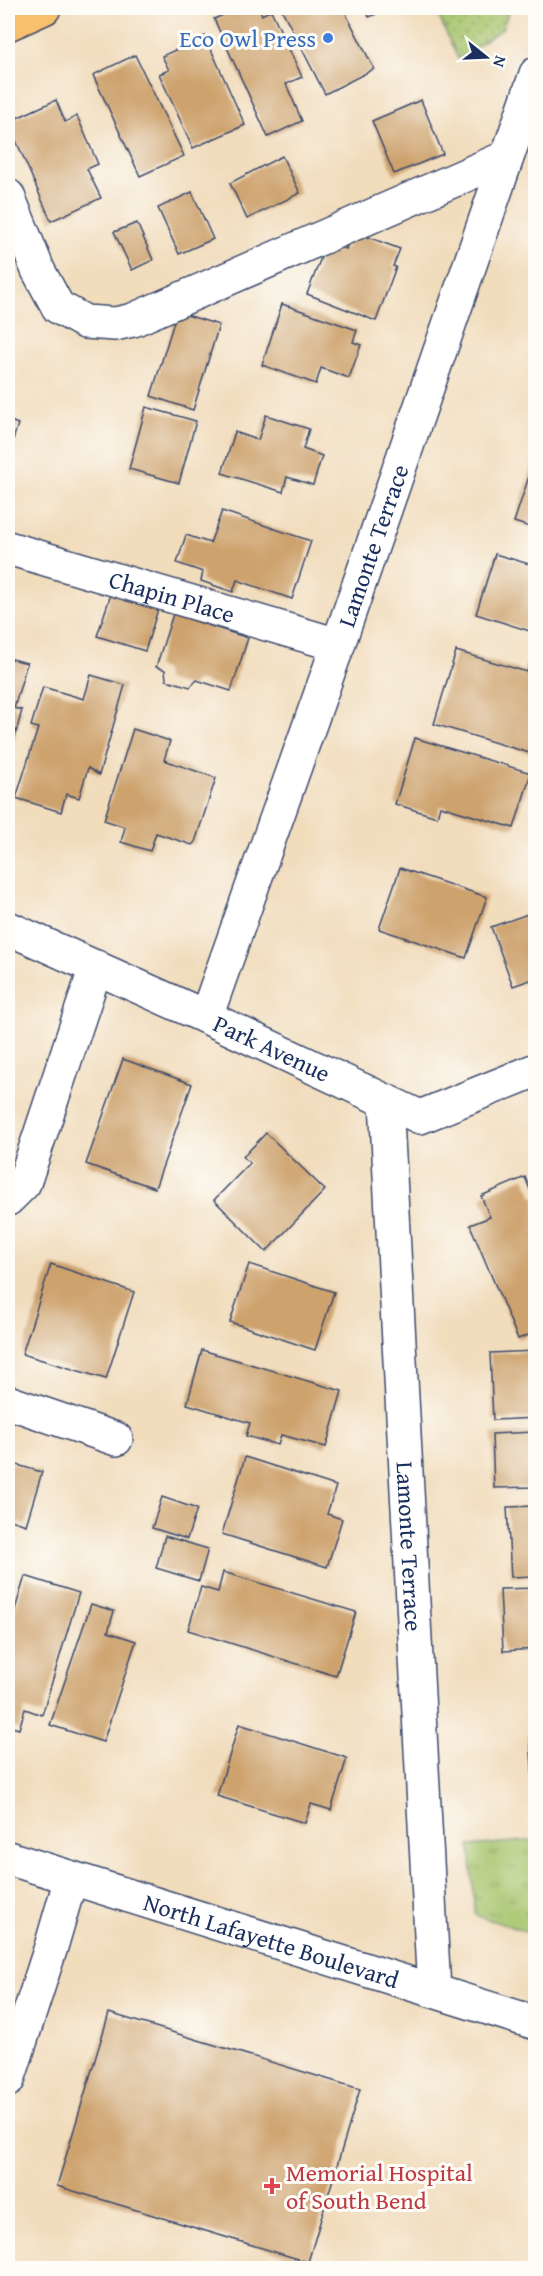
<svg xmlns="http://www.w3.org/2000/svg" width="543" height="2276" font-family="'Gentium Book Plus',serif">
<style>
.grass{fill:url(#grass-dots);stroke:#617a66;stroke-width:1.5}
.park{fill:url(#park-tufts);stroke:#617a66;stroke-width:1.5}
.building{fill:#cda26d}
.lines{fill:none;stroke-linecap:round;stroke-linejoin:round}
.minor-casing{stroke:#3b496c;stroke-width:36}
.major-casing{stroke:#3b496c;stroke-width:36}
.minor{stroke:#fff;stroke-width:33}
.major{stroke:#f8bf6c;stroke-width:33}
.shop-dot{fill:#3f7fe0;stroke:#fdfcf7;stroke-width:2}
.health-dot{fill:#e0444e;stroke:#fdfcf7;stroke-width:2}
.labels{text-anchor:middle;dominant-baseline:central;stroke-width:6;stroke-linejoin:round;paint-order:stroke}
.shop-label{font-size:24px;fill:#366cbe;stroke:#fdfcf7;text-anchor:end}
.street-label{font-size:24px;fill:#1b2f5e;stroke:#fdfcf7}
.health-label{font-size:24px;fill:#be3a42;stroke:#fdfcf7;text-anchor:start}
</style>
<defs>
<pattern id="grass-dots" width="8" height="8" patternUnits="userSpaceOnUse" patternTransform="scale(1.5)"><rect width="8" height="8" fill="#a7c56d"/><path d="M2 2h.1M6 6h.1" fill="none" stroke="#87a05d" stroke-width="1.8" stroke-linecap="round"/></pattern>
<pattern id="park-tufts" width="24" height="20" patternUnits="userSpaceOnUse" patternTransform="scale(1.5)"><rect width="24" height="20" fill="#a7c56d"/><path d="M3 7l-1-3M5 7V3M7 7l1-3M15 17l-1-3M17 17v-4M19 17l1-3" fill="none" stroke="#87a05d"/></pattern>
</defs>
<rect width="100%" height="100%" fill="#fdfcf7"/>
<filter id="ink" filterUnits="userSpaceOnUse"><feTurbulence type="fractalNoise" baseFrequency=".0167" numOctaves="2"/><feDisplacementMap in="SourceGraphic" scale="12" xChannelSelector="R" yChannelSelector="G"/><feConvolveMatrix kernelMatrix="1 2 1 2 8 2 1 2 1" color-interpolation-filters="sRGB"/></filter>
<filter id="wash" filterUnits="userSpaceOnUse"><feTurbulence type="fractalNoise" baseFrequency=".008" numOctaves="4" result="noise"/><feDisplacementMap in="SourceGraphic" scale="24" xChannelSelector="R" yChannelSelector="G"/><feGaussianBlur stdDeviation="1.35" result="paint"/><feColorMatrix in="noise" values="0 0 0 0 0 0 0 0 0 0 0 0 0 0 0 0 0 1.4 0 .05"/><feComposite in="paint" operator="in"/></filter>
<g filter="url(#wash)">
<rect width="100%" height="100%" fill="#f1dcbc"/>
<polygon class="grass" points="435,8 510,8 502,29 458,59"/>
<polygon class="park" points="535,1840 535,1935 475,1915 470,1846"/>
<g id="blocks">
<g class="building">
<polygon points="239,8 259,8 262,15 271,10 302,77 286,84 302,121 268,137 214,19"/>
<polygon points="281,8 343,8 374,69 325,94"/>
<polygon points="365,8 390,8 369,17"/>
<polygon points="205,36 245,125 193,148 159,74 169,70 162,56"/>
<polygon points="135,55 184,156 140,176 93,75"/>
<polygon points="56,100 65,122 77,116 98,164 87,169 101,198 51,221 8,122"/>
<polygon points="421,100 443,154 394,174 372,121"/>
<polygon points="282,156 300,193 247,219 230,183"/>
<polygon points="192,192 213,239 179,254 158,208"/>
<polygon points="137,223 153,260 132,270 114,232"/>
<polygon points="352,231 400,249 393,266 396,267 376,321 307,294 327,242 346,249"/>
<polygon points="282,304 357,330 353,342 361,345 349,378 321,368 316,384 262,365"/>
<polygon points="177,312 219,325 193,410 151,396"/>
<polygon points="146,407 196,421 179,483 129,469"/>
<polygon points="266,415 309,429 303,449 322,456 313,485 287,477 283,492 222,473 235,432 258,440"/>
<polygon points="8,420 18,424 8,456"/>
<polygon points="535,458 536,458 536,529 514,522"/>
<polygon points="222,511 311,541 292,599 237,580 233,592 201,581 203,572 177,563 186,535 210,543"/>
<polygon points="495,554 536,566 536,633 476,614"/>
<polygon points="112,591 159,606 145,651 97,636"/>
<polygon points="173,614 248,638 231,691 197,680 190,687 166,680 165,670 156,667"/>
<polygon points="456,651 527,672 530,662 536,664 536,755 434,724"/>
<polygon points="8,658 27,663 14,708 22,710 12,748 8,747"/>
<polygon points="91,675 125,685 99,775 88,768 79,798 66,794 61,812 16,798 38,728 31,726 43,687 84,699"/>
<polygon points="133,729 170,741 164,760 216,778 195,842 192,845 156,833 150,851 121,842 125,827 104,820"/>
<polygon points="415,738 531,773 514,828 440,806 437,817 395,804"/>
<polygon points="400,868 487,897 466,958 379,929"/>
<polygon points="536,911 536,978 513,986 491,927"/>
<polygon points="123,1059 192,1084 155,1188 86,1164"/>
<polygon points="266,1133 325,1190 266,1252 214,1200 250,1163 243,1157"/>
<polygon points="525,1177 533,1197 536,1196 536,1332 518,1339 470,1225 490,1217 481,1196"/>
<polygon points="51,1264 134,1292 106,1379 22,1354"/>
<polygon points="249,1264 334,1292 315,1350 230,1322"/>
<polygon points="202,1350 342,1391 326,1447 281,1435 278,1445 246,1436 250,1423 187,1404"/>
<polygon points="536,1351 536,1418 493,1420 490,1353"/>
<polygon points="536,1432 536,1487 494,1488 492,1434"/>
<polygon points="245,1457 336,1486 327,1514 342,1519 327,1567 222,1534"/>
<polygon points="10,1463 42,1472 26,1525 8,1519 8,1471"/>
<polygon points="162,1497 197,1509 187,1539 152,1528"/>
<polygon points="536,1506 536,1576 511,1577 507,1507"/>
<polygon points="165,1536 208,1549 199,1581 156,1568"/>
<polygon points="223,1572 356,1612 336,1676 188,1630 201,1587 218,1592"/>
<polygon points="25,1576 79,1593 42,1715 25,1709 19,1729 8,1726 8,1633"/>
<polygon points="536,1588 536,1649 503,1651 500,1589"/>
<polygon points="91,1604 114,1611 108,1632 136,1641 103,1742 50,1725"/>
<polygon points="529,1718 536,1718 536,1801 534,1801"/>
<polygon points="239,1724 347,1758 331,1810 311,1804 305,1823 217,1796"/>
<polygon points="109,2013 360,2089 308,2262 57,2186"/>
</g>
</g>
</g>
<g filter="url(#ink)">
<use href="#blocks" fill-opacity="0" stroke="#3b496c" stroke-width="1.5"/>
<g class="lines">
<g class="minor-casing">
<g id="minor">
<polyline points="8,196 38,270 58,307 85,322 115,324 133,320 507,157"/>
<path id="s1" d="M8,548L338,645"/>
<path id="s2" d="M8,928L206,1017L420,1117L536,1070"/>
<path id="s3" d="M206,1017L338,645L536,74"/>
<path id="s4" d="M386,1101L434,1991"/>
<polyline points="8,1199 24,1183 96,967"/>
<polyline points="8,1402 116,1439"/>
<path id="s5" d="M8,1858L536,2023"/>
<polyline points="8,2080 51,1947 71,1878"/>
</g>
</g>
<g class="major-casing">
<polyline id="major" points="8,24 44,8"/>
</g>
<use href="#minor" class="minor"/>
<use href="#major" class="major"/>
</g>
</g>
<circle class="shop-dot" cx="328" cy="38" r="6"/>
<path class="health-dot" d="M269 2177h6v6h6v6h-6v6h-6v-6h-6v-6h6z"/>
<g class="labels">
<g class="shop-label">
<text x="316" y="38">Eco Owl Press</text>
</g>
<g class="street-label">
<text stroke="none"><textPath href="#s3" startOffset="500">Lamonte Terrace</textPath></text>
<text stroke="none"><textPath href="#s1" startOffset="171">Chapin Place</textPath></text>
<text stroke="none"><textPath href="#s2" startOffset="290">Park Avenue</textPath></text>
<text stroke="none"><textPath href="#s4" startOffset="446">Lamonte Terrace</textPath></text>
<text stroke="none"><textPath href="#s5" startOffset="276">North Lafayette Boulevard</textPath></text>
</g>
<g class="health-label">
<text x="286" y="2172">Memorial Hospital<tspan x="286" dy="28">of South Bend</tspan></text>
</g>
</g>
<rect width="543" height="2276" fill="none" stroke="#fdfcf7" stroke-width="30"/>
<g transform="translate(486 57) rotate(108)" stroke="#fdfcf7" stroke-width="4.5" paint-order="stroke">
<path d="M0-4.5L10 22L0 15L-10 22Z" fill="#1b2f5e"/>
<text y="-9" font-size="16" font-weight="bold" text-anchor="middle" fill="#1b2f5e">N</text>
</g>
</svg>
